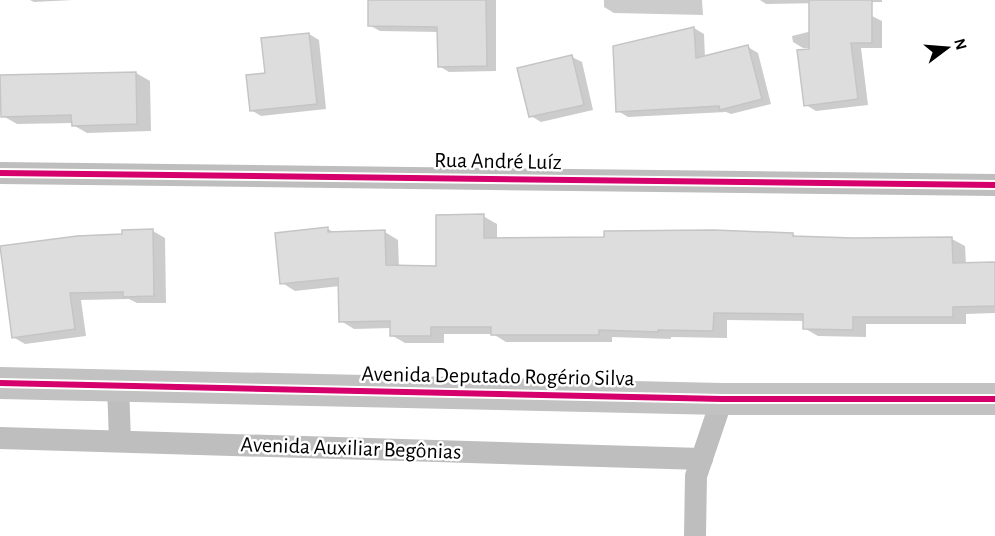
<svg xmlns="http://www.w3.org/2000/svg" width="995" height="536" font-family="'Alegreya Sans',sans-serif">
<style>
.shadow{fill:#0003}
.building{fill:#ddd;stroke:#c5c5c5;stroke-width:1.5}
.lines{fill:none;stroke-linecap:round;stroke-linejoin:round}
.street{stroke:#bebebe;stroke-width:22}
.secondary{stroke:#c2c2c2;stroke-width:32}
.cycleway-casing{stroke:#fff;stroke-width:10}
.cycleway{stroke:#d6006c;stroke-width:6}
.labels{text-anchor:middle;dominant-baseline:central;stroke-width:5;stroke-linejoin:round;paint-order:stroke}
.street-label{font-size:22px;fill:#000;stroke:#fff}
</style>
<rect width="100%" height="100%" fill="#fff"/>
<g class="shadow">
<polygon points="30,0 73,0 34,2"/>
<polygon points="370,0 496,0 496,71 449,72 439,66 439,32 380,31 369,25"/>
<polygon points="604,0 702,0 703,15 614,13 604,7"/>
<polygon points="760,0 882,0 882,2 766,4"/>
<polygon points="872,16 882,21 882,48 861,48 868,105 816,111 806,105 811,48 803,48 793,42 792,36"/>
<polygon points="694,28 704,34 705,58 748,47 758,53 771,104 731,114 726,112 628,117 618,111"/>
<polygon points="309,34 319,40 326,109 261,116 251,110 267,75"/>
<polygon points="572,57 582,62 593,110 541,122 531,116"/>
<polygon points="136,73 150,81 151,131 87,133 73,125 73,123 17,124 3,116"/>
<polygon points="483,216 497,224 497,240 792,234 798,237 853,240 952,239 965,246 966,264 995,264 995,313 966,314 966,324 866,324 866,337 818,336 804,328 804,321 727,320 727,338 671,337 671,339 612,337 612,342 506,342 493,334 444,334 444,343 405,343 391,335 392,328 354,329 341,321 340,286 295,291 282,283 328,229 335,233 385,232 398,240 399,267 438,268"/>
<polygon points="153,231 165,238 166,303 137,303 129,299 81,300 86,336 25,344 13,337 124,236"/>
</g>
<g class="building">
<polygon points="368,0 486,0 487,66 438,67 437,27 368,26"/>
<polygon points="809,0 872,0 872,43 851,43 858,99 804,106 797,50 809,49"/>
<polygon points="694,27 696,58 748,45 762,99 720,110 719,106 616,112 613,46"/>
<polygon points="309,33 317,104 250,111 246,75 265,73 261,38"/>
<polygon points="572,55 584,105 529,117 517,68"/>
<polygon points="136,72 137,124 72,126 71,115 1,117 0,75"/>
<polygon points="484,214 484,238 604,237 604,231 714,230 793,233 793,236 853,238 952,237 953,263 995,262 995,306 953,307 953,317 853,317 853,330 803,329 803,314 714,313 713,331 658,330 658,332 599,330 599,335 491,335 491,327 431,327 431,336 390,336 390,321 339,322 338,278 280,284 275,233 328,227 328,232 385,230 386,265 436,266 436,215"/>
<polygon points="153,229 154,296 123,297 123,292 70,293 75,329 12,338 0,246 77,236 122,234 122,230"/>
</g>
<g class="lines">
<g class="street">
<polyline points="0,173 995,185"/>
<polyline points="118,385 120,441"/>
<polyline points="0,438 702,459"/>
<polyline points="695,536 696,476 722,399"/>
</g>
<polyline class="secondary" points="0,383 722,399 995,399"/>
<g class="cycleway-casing">
<g id="cycleway">
<polyline points="0,173 995,185"/>
<polyline points="0,383 722,399 995,399"/>
</g>
</g>
<use href="#cycleway" class="cycleway"/>
</g>
<g class="labels">
<g class="street-label">
<text transform="translate(498 161) rotate(1)">Rua André Luíz</text>
<text transform="translate(498 376) rotate(1)">Avenida Deputado Rogério Silva</text>
<text transform="translate(351 448) rotate(2)">Avenida Auxiliar Begônias</text>
</g>
</g>
<g transform="translate(947 48) rotate(74)" stroke="#ffffff" stroke-width="4.5" paint-order="stroke">
<path d="M0-4.5L10 22L0 15L-10 22Z" fill="#000000"/>
<text y="-9" font-size="16" font-weight="bold" text-anchor="middle" fill="#000000">N</text>
</g>
</svg>
